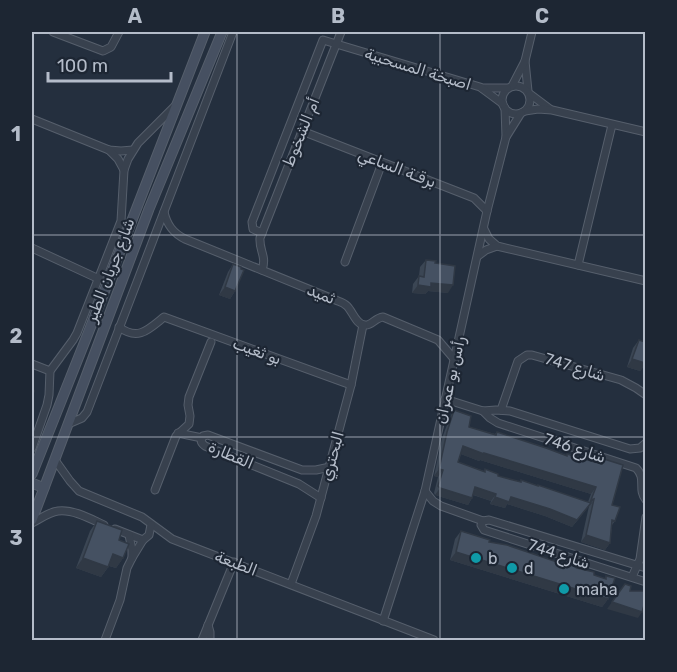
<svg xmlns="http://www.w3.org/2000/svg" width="677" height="672" font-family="Rubik,'Noto Naskh Arabic',sans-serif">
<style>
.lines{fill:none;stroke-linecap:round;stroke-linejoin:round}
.street-casing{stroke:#565f6c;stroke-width:9}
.secondary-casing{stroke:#565f6c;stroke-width:11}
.street{stroke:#38414e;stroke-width:7}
.secondary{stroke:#465061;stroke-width:9}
.wall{fill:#3b4654;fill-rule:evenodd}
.shaded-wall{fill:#303945}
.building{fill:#455162;stroke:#303945;stroke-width:1.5}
.grid{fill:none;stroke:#b4bcc9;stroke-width:1.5;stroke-opacity:0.55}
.culture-dot{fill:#0f9aa8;stroke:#1d2633;stroke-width:2}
.labels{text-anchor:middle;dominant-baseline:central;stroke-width:4.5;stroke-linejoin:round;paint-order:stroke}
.street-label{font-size:16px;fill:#b4bcc9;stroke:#1d2633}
.poi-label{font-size:16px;fill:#b4bcc9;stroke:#1d2633;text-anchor:start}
.neatline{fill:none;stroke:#b4bcc9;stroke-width:2}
.grid-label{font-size:20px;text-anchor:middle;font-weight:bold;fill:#b4bcc9}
</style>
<rect width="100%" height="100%" fill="#242f3e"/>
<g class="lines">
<g class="street-casing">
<g id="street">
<polyline points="53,32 103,51 111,47 119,32"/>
<polyline points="525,61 528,91"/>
<circle cx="516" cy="100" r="14"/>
<polyline points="512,86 525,61 532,32"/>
<polyline points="482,88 507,88"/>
<polyline points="530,94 550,109"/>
<polyline points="505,108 506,137"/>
<polyline points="525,111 538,109 552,110 646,132"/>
<polyline points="32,119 109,150 121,151 133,150"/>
<polyline points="302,131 474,198 487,211"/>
<polyline points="109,150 118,159 124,170"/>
<path d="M164,212C167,225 173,233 185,239L338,301C341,302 345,304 347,306C353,312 356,325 365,325C371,326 375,318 383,317L438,340L455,360"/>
<polyline points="484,229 489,239 497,246 646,281"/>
<polyline points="262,233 253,229 252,222 323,40 480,87 503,104"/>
<polyline points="32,248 99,279"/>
<polyline points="478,256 486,250 497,246"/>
<polyline points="345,262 382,163"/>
<polyline points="578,265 612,125"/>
<path d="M262,270C267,256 259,251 260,238L341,32"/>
<path d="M119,327C138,341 148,330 164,317L351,385"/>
<polyline points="32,364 50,371"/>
<polyline points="445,399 483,411 496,410 510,411 630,449 640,448 646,443"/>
<polyline points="501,410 518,361 527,355 532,355 621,380 636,388 646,395"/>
<path d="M483,411L490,418L498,423L636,468C647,479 637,489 646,500"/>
<polyline points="68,424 82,418 87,412 233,32"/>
<polyline points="178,433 202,438"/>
<polyline points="32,448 47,405 49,395 50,371 73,340 77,333 121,221 124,170 128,159 138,143 175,106"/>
<polyline points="55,460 70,481 79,491 142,517 172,539 434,640"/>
<polyline points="155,490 176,436 189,424 190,416 188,405 189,397 211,342"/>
<polyline points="425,491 433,501 441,506 483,521"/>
<path d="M321,498L299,484L205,446C201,443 200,440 203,436L208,435L302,470H316L330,467"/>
<path d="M32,523C40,519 49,512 58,511C73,509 91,519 104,525"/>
<polyline points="115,529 143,540"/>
<polyline points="129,535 132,550 132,558"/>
<polyline points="646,568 489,520 483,521 481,525 484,530 646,582"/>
<polyline points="632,577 640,559 646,517"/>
<polyline points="291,584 316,516 351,385 363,325"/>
<polyline points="383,621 425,491 487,211 506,137 521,113"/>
<polyline points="208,625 210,632 210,640"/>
<polyline points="105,640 120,600 127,568 132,558 143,540 149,535 151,525"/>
<polyline points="202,640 234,562"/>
</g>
</g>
<g class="secondary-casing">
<g id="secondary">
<polyline points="32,474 89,331 205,32"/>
<polyline points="32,483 44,488"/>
<polyline points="32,520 149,209 222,32"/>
</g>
</g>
<use href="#street" class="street"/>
<use href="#secondary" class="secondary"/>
</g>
<g class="wall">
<polygon points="426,260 435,263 448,293 428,291 425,294 412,293 413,284 419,276 420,267"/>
<polygon points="233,264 235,291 230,299 219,295 228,272"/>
<polygon points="639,340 645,342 645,365 640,371 627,367 633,348"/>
<path d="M454,410L469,427L495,434L497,432L566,455L601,464L604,459L615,521L612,525L610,543L605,550L581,542L589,506L572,527L545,516L507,504L505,508L490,504L491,501L473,495L472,498L468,505L435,495L434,493L438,477L434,476L442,438L450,417ZM461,454L479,461L480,460L591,494L588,502L521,480L520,482L498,476L485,469L484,471L458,462Z"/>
<polygon points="97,521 119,540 123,558 116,568 109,566 101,577 76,568 90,531"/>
<polygon points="461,531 489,542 577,568 604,579 606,576 608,599 602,607 450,560 455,539"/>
</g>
<g class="shaded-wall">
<polygon points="431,283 453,285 448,293 428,291 425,294 412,293 418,285"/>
<polygon points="225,287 235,291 230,299 219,295"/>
<polygon points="632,359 645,360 645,365 640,371 627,367"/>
<polygon points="463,446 484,453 596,487 591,494 480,460 479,461 458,453"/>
<polygon points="439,469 443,470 438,477 434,476"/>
<polygon points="475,487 496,494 491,501 471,494"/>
<polygon points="440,488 472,498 468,505 435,495"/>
<polygon points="495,497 511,497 586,507 591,500 594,499 572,527 545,516 507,504 505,508 490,504"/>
<polygon points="586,535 610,543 605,550 581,542"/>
<polygon points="456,552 608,599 602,607 450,560"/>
<polygon points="113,554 123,558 116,568 106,565"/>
<polygon points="83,558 108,567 101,577 76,568"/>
<polygon points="612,602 642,612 638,618 607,609"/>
</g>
<g class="building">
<polygon points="426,260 436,261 435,263 455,266 453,285 431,283 431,287 418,285 419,276 424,277"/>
<polygon points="233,264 241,267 241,269 244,270 235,291 225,287"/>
<polygon points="639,340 645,342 645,363 632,359"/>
<polygon points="32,390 34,391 32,398"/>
<polygon points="454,410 471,416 469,427 496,435 497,432 546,448 567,456 567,454 602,464 604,459 623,465 612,505 620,507 615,521 612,520 610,543 586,535 594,499 591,500 596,487 484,453 484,454 463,446 458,462 485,472 485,469 498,474 498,476 521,482 521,480 538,486 538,485 591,503 577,520 550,509 511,497 509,502 495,497 496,494 475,487 472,498 440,488 438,486 443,470 439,469 447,432"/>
<polygon points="97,521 122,530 119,540 129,544 123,558 113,554 108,567 83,558"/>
<polygon points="461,531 490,540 489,542 507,545 560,563 578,567 577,568 594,572 594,575 606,579 606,576 615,578 608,599 456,552"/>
<polygon points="625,584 631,586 630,591 645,591 645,602 642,612 612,602"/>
</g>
<path class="grid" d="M237,32V640M440,32V640M32,235H646M32,437H646"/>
<g class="culture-dot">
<circle cx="476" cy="558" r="6"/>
<circle cx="512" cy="568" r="6"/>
<circle cx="564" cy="589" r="6"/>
</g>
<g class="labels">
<g class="street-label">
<text transform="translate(418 69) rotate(17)">اصبخة المسحبية</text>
<text transform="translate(301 132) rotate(-68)">أم الشخوط</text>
<text transform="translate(397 168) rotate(21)">برقـة الساعي</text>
<text transform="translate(110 270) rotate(-69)">شارع جريان الطير</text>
<text transform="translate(321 294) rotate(22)">ثميد</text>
<text transform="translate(257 351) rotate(20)">بو ثغيب</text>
<text transform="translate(575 367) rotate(17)">شارع 747</text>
<text transform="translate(450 380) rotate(-77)">رأس بو عمران</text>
<text transform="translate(575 448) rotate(18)">شارع 746</text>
<text transform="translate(231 455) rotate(23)">القطارة</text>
<text transform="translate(332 456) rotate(-75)">البحتري</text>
<text transform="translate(559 554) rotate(18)">شارع 744</text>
<text transform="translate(236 563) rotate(21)">الطبعة</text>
</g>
<g class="poi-label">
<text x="488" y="558">b</text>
<text x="524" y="568">d</text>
<text x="576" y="589">maha</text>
</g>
</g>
<rect width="677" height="672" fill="none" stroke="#1d2633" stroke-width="66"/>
<path d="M48 72v9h123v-9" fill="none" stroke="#b4bcc9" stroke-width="3"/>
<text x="57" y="72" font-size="18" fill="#b4bcc9" stroke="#1d2633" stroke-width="4.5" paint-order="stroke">100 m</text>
<rect x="33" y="33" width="611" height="606" class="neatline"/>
<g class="grid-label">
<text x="135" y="23">A</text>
<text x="338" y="23">B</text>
<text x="542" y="23">C</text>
<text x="16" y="141">1</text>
<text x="16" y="343">2</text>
<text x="16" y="545">3</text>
</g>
</svg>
